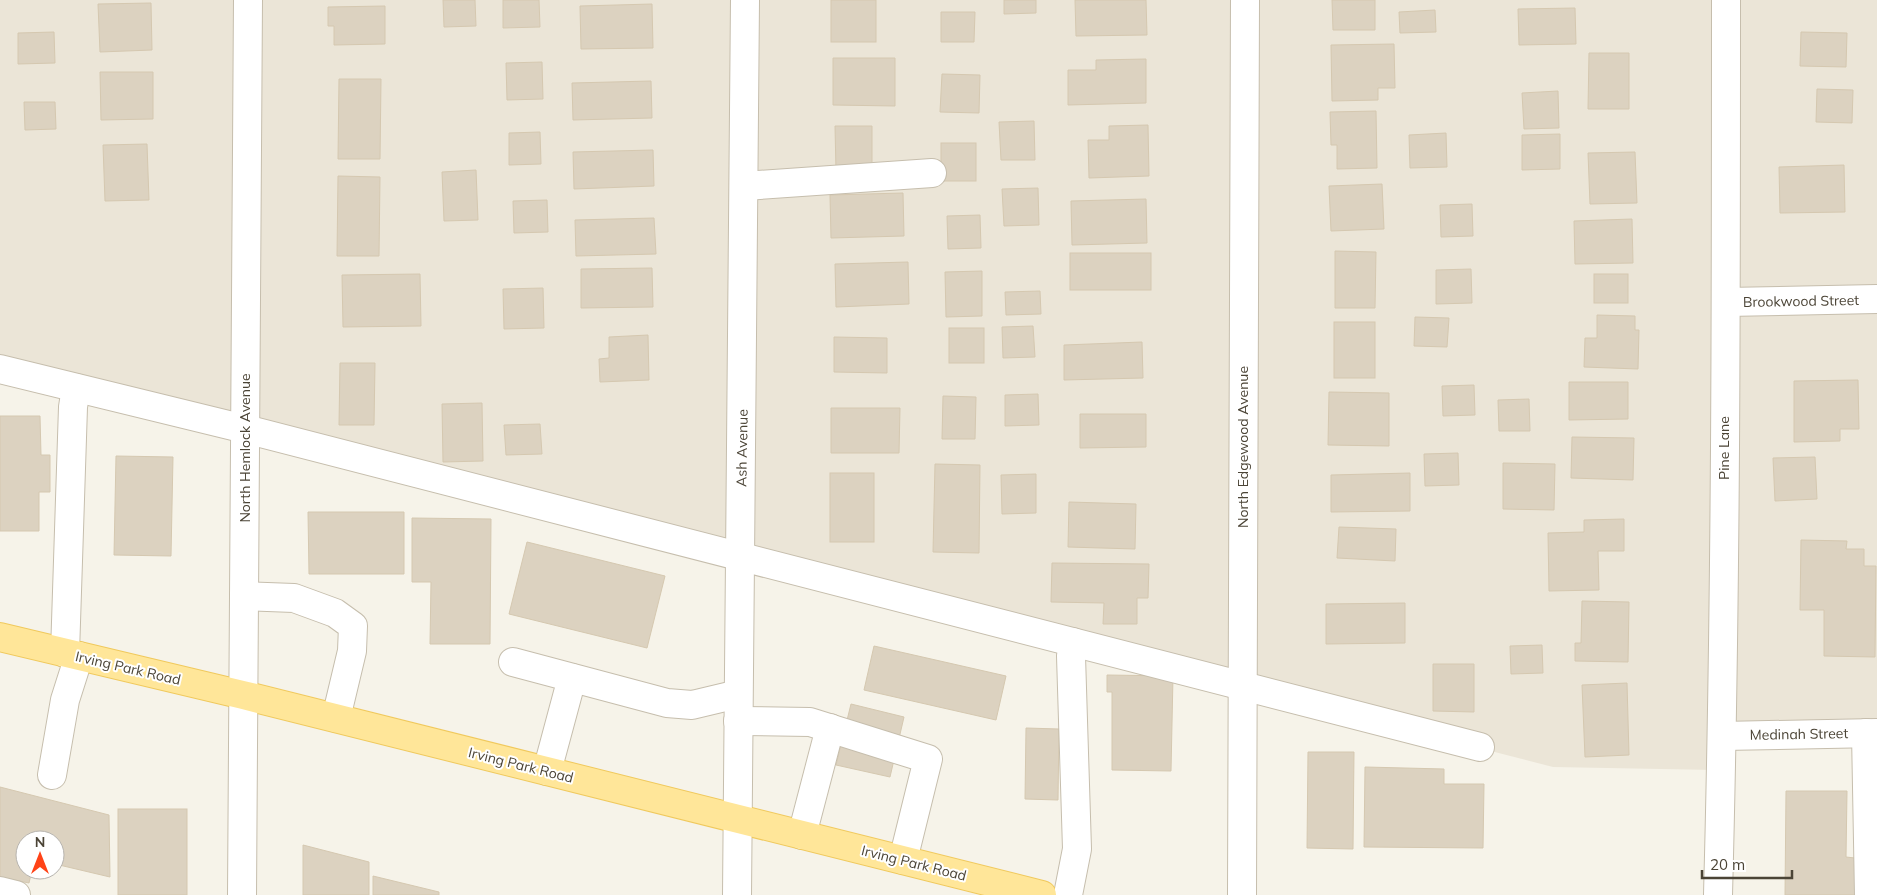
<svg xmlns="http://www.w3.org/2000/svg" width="1877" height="895" font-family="Mulish,sans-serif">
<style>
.residential{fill:#ebe5d7}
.building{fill:#dcd2c0;stroke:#d5c8b0}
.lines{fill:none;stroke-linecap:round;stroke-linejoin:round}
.minor-casing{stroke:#c6bead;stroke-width:30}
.major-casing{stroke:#f0c95d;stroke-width:30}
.minor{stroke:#fff;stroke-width:28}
.major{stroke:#ffe699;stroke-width:28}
.labels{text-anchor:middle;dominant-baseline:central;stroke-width:4;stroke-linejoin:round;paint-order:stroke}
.street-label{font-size:14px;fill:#4b4436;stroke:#fff}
</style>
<rect width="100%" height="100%" fill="#f6f3e9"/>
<polygon class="residential" points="0,0 1877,0 1877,738 1728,741 1715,770 1553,767 0,369"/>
<g class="building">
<polygon points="443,0 475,0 476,26 444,27"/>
<polygon points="503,0 539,0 540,27 503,28"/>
<rect x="831" y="0" width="45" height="42"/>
<polygon points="1004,0 1036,0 1036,13 1004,14"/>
<polygon points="1075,0 1146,0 1147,35 1076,36"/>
<polygon points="1332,0 1375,0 1375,30 1333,30"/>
<polygon points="151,3 152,50 100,52 98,4"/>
<polygon points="652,4 653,48 581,49 580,6"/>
<polygon points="385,6 385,44 334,45 334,26 328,26 328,7"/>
<polygon points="1575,8 1576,44 1519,45 1518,9"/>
<polygon points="1435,10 1436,32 1400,33 1399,12"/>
<polygon points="941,12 975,12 974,42 941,42"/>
<polygon points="54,32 55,63 18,64 18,33"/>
<polygon points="1801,32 1847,33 1846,67 1800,66"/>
<polygon points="1394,44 1395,88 1378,88 1378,100 1332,101 1331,45"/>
<polygon points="1589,53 1629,53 1629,109 1588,109"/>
<polygon points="833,58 895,58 895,106 833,105"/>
<polygon points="1146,59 1146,103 1068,105 1068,70 1096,70 1096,60"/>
<polygon points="542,62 543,99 507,100 506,63"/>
<polygon points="100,72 153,72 153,119 101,120"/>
<polygon points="942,74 980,75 979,113 940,112"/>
<polygon points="339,79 381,79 380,159 338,159"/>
<polygon points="651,81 652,118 573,120 572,83"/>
<polygon points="1817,89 1853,90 1852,123 1816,122"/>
<polygon points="1558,91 1559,128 1524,129 1522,93"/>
<polygon points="24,102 55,102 56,129 25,130"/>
<polygon points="1376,111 1377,168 1337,169 1337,145 1331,145 1330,112"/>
<polygon points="1034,121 1035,160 1001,160 999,122"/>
<polygon points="1148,125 1149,176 1089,178 1088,140 1109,140 1109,126"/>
<polygon points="835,126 872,126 872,171 836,171"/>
<polygon points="540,132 541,164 509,165 509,133"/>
<polygon points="1446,133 1447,167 1410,168 1409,135"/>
<polygon points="1560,134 1560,169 1522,170 1522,135"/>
<rect x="941" y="143" width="35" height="38"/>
<polygon points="147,144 149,200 105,201 103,145"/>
<polygon points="653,150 654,186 574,189 573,152"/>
<polygon points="1635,152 1637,203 1590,204 1588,153"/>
<polygon points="1844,165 1845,212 1780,213 1779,167"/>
<polygon points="476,170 478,220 444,221 442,172"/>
<polygon points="338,176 380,177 379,256 337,256"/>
<polygon points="1382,184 1384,229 1331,231 1329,186"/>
<polygon points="1038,188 1039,225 1004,226 1002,189"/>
<polygon points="903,193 904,236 831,238 830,195"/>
<polygon points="1146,199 1147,243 1072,245 1071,201"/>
<polygon points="547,200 548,232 514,233 513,201"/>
<polygon points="1472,204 1473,236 1441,237 1440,205"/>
<polygon points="980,215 981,248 948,249 947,216"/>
<polygon points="654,218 656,254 576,256 575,220"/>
<polygon points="1632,219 1633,263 1575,264 1574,221"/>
<polygon points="1335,251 1376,252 1375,308 1335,308"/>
<rect x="1070" y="253" width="81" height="37"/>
<polygon points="908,262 909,304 836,307 835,264"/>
<polygon points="652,268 653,307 581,308 581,269"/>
<polygon points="1471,269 1472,303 1436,304 1436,270"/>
<polygon points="982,271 982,316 946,317 945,272"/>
<polygon points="420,274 421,326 343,327 342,275"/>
<rect x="1594" y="274" width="34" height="29"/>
<polygon points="543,288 544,328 504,329 503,289"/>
<polygon points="1040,291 1041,314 1006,315 1005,292"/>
<polygon points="1597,315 1635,316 1635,330 1639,330 1638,369 1584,367 1585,338 1597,338"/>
<polygon points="1415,317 1449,318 1447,347 1414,346"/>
<rect x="1334" y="322" width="41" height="56"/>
<polygon points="1033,326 1035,357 1003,358 1002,327"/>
<rect x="949" y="328" width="35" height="35"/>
<polygon points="648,335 649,380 600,382 599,359 609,358 609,337"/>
<polygon points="834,337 887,338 887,373 834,372"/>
<polygon points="1142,342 1143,378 1064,380 1064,345"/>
<polygon points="340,363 375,363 374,425 339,425"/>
<polygon points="1858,380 1859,429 1840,429 1840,441 1794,442 1794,381"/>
<polygon points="1569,382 1628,382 1628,419 1569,420"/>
<polygon points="1474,385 1475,415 1443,416 1442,386"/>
<polygon points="1329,392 1389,393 1389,446 1328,445"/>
<polygon points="1038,394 1039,425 1005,426 1005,395"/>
<polygon points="943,396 976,397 975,439 942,439"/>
<polygon points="1529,399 1530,431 1499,431 1498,400"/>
<polygon points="482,403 483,461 443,462 442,404"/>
<polygon points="831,408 900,408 899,453 831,453"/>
<polygon points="1080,414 1146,414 1146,447 1080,448"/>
<polygon points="0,416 40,416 41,455 50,455 50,492 39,492 39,531 0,531"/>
<polygon points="540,424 542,454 506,455 504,425"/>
<polygon points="1572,437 1634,438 1633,480 1571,478"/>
<polygon points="1458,453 1459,485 1425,486 1424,454"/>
<polygon points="116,456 173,457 171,556 114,555"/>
<polygon points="1815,457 1817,499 1775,501 1773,458"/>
<polygon points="1503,463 1555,464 1554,510 1503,509"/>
<polygon points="935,464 980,465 979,553 933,552"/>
<rect x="830" y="473" width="44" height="69"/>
<polygon points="1410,473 1410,511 1331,512 1331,475"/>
<polygon points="1036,474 1036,513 1002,514 1001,475"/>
<polygon points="1069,502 1136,504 1135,549 1068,547"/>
<polygon points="308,512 404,512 404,574 309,574"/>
<polygon points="412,518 491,519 490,644 430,644 431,582 412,582"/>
<polygon points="1624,519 1624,551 1598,551 1599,590 1549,591 1548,533 1584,532 1584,520"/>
<polygon points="1339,527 1396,529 1395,561 1337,558"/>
<polygon points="1801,540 1847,541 1846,549 1864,549 1864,566 1876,566 1875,657 1824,656 1824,610 1800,610"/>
<polygon points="527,542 665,576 647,648 509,614"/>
<polygon points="1052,563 1149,564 1148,598 1137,598 1137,624 1103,624 1104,603 1051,602"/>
<polygon points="1582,601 1629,602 1628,662 1575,661 1575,643 1581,643"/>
<polygon points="1405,603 1405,643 1326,644 1326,604"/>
<polygon points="1542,645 1543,673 1511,674 1510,646"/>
<polygon points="874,646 1006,676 996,720 864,690"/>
<polygon points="1433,664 1474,664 1474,712 1433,711"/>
<polygon points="1107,675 1173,676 1171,771 1112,770 1112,692 1107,692"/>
<polygon points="1627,683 1629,755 1585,757 1582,685"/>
<polygon points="851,704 904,717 890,777 836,765"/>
<polygon points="1026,728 1059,729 1058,800 1025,799"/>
<polygon points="1308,752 1354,752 1353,849 1307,848"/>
<polygon points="1365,767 1444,769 1444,784 1484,784 1483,848 1364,847"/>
<polygon points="0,787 109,815 110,877 55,864 55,840 25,840 25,870 32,870 29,883 0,877"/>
<polygon points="1786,791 1847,791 1846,857 1855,858 1855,895 1785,895"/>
<rect x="118" y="809" width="69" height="86"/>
<polygon points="303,845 369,862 369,895 303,895"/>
<polygon points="373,876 439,892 439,895 373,895"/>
</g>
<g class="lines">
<g class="minor-casing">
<g id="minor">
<polyline points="744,186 932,173"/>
<polyline points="1726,302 1877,299"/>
<polyline points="0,369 245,429 1480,747"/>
<polyline points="244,596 294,598 335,613 353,626 352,651 336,718"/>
<polyline points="65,653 73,407 76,388"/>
<polyline points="513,662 667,703 692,705 738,694"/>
<polyline points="738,721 810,722 928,759 903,860"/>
<polyline points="1866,733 1869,895"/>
<polyline points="1722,736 1877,733"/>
<polyline points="547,771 572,678"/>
<polyline points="52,775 65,700 79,656"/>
<polyline points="802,835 830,728"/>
<polyline points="0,891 16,895"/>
<polyline points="242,895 248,0"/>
<polyline points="737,895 745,0"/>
<polyline points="1068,895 1077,849 1071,656 1073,642"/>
<polyline points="1242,895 1245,0"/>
<path d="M1718,895C1726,597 1726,298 1726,0"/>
</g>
</g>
<g class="major-casing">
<polyline id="major" points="0,637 243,695 1042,895"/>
</g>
<use href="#minor" class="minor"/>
<use href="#major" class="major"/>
</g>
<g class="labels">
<g class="street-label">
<text transform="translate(1801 301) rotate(-1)">Brookwood Street</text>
<text transform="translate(1243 447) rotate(-90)">North Edgewood Avenue</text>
<text transform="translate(245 448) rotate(-90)">North Hemlock Avenue</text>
<text transform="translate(742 448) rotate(-89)">Ash Avenue</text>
<text transform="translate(1724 448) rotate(-90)">Pine Lane</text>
<text transform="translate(128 668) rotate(13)">Irving Park Road</text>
<text transform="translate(1799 734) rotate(-1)">Medinah Street</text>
<text transform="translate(521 765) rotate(14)">Irving Park Road</text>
<text transform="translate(914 863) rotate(14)">Irving Park Road</text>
</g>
</g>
<g transform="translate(40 855)"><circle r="24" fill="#ffffff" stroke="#b7b4af"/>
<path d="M0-4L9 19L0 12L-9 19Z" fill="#ff4317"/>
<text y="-8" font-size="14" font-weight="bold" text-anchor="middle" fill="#4b4436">N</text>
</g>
<path d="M1702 870v8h90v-8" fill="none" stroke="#4b4436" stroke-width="2.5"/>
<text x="1710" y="870" font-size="15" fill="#4b4436" stroke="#ffffff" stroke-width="4" paint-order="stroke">20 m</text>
</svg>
